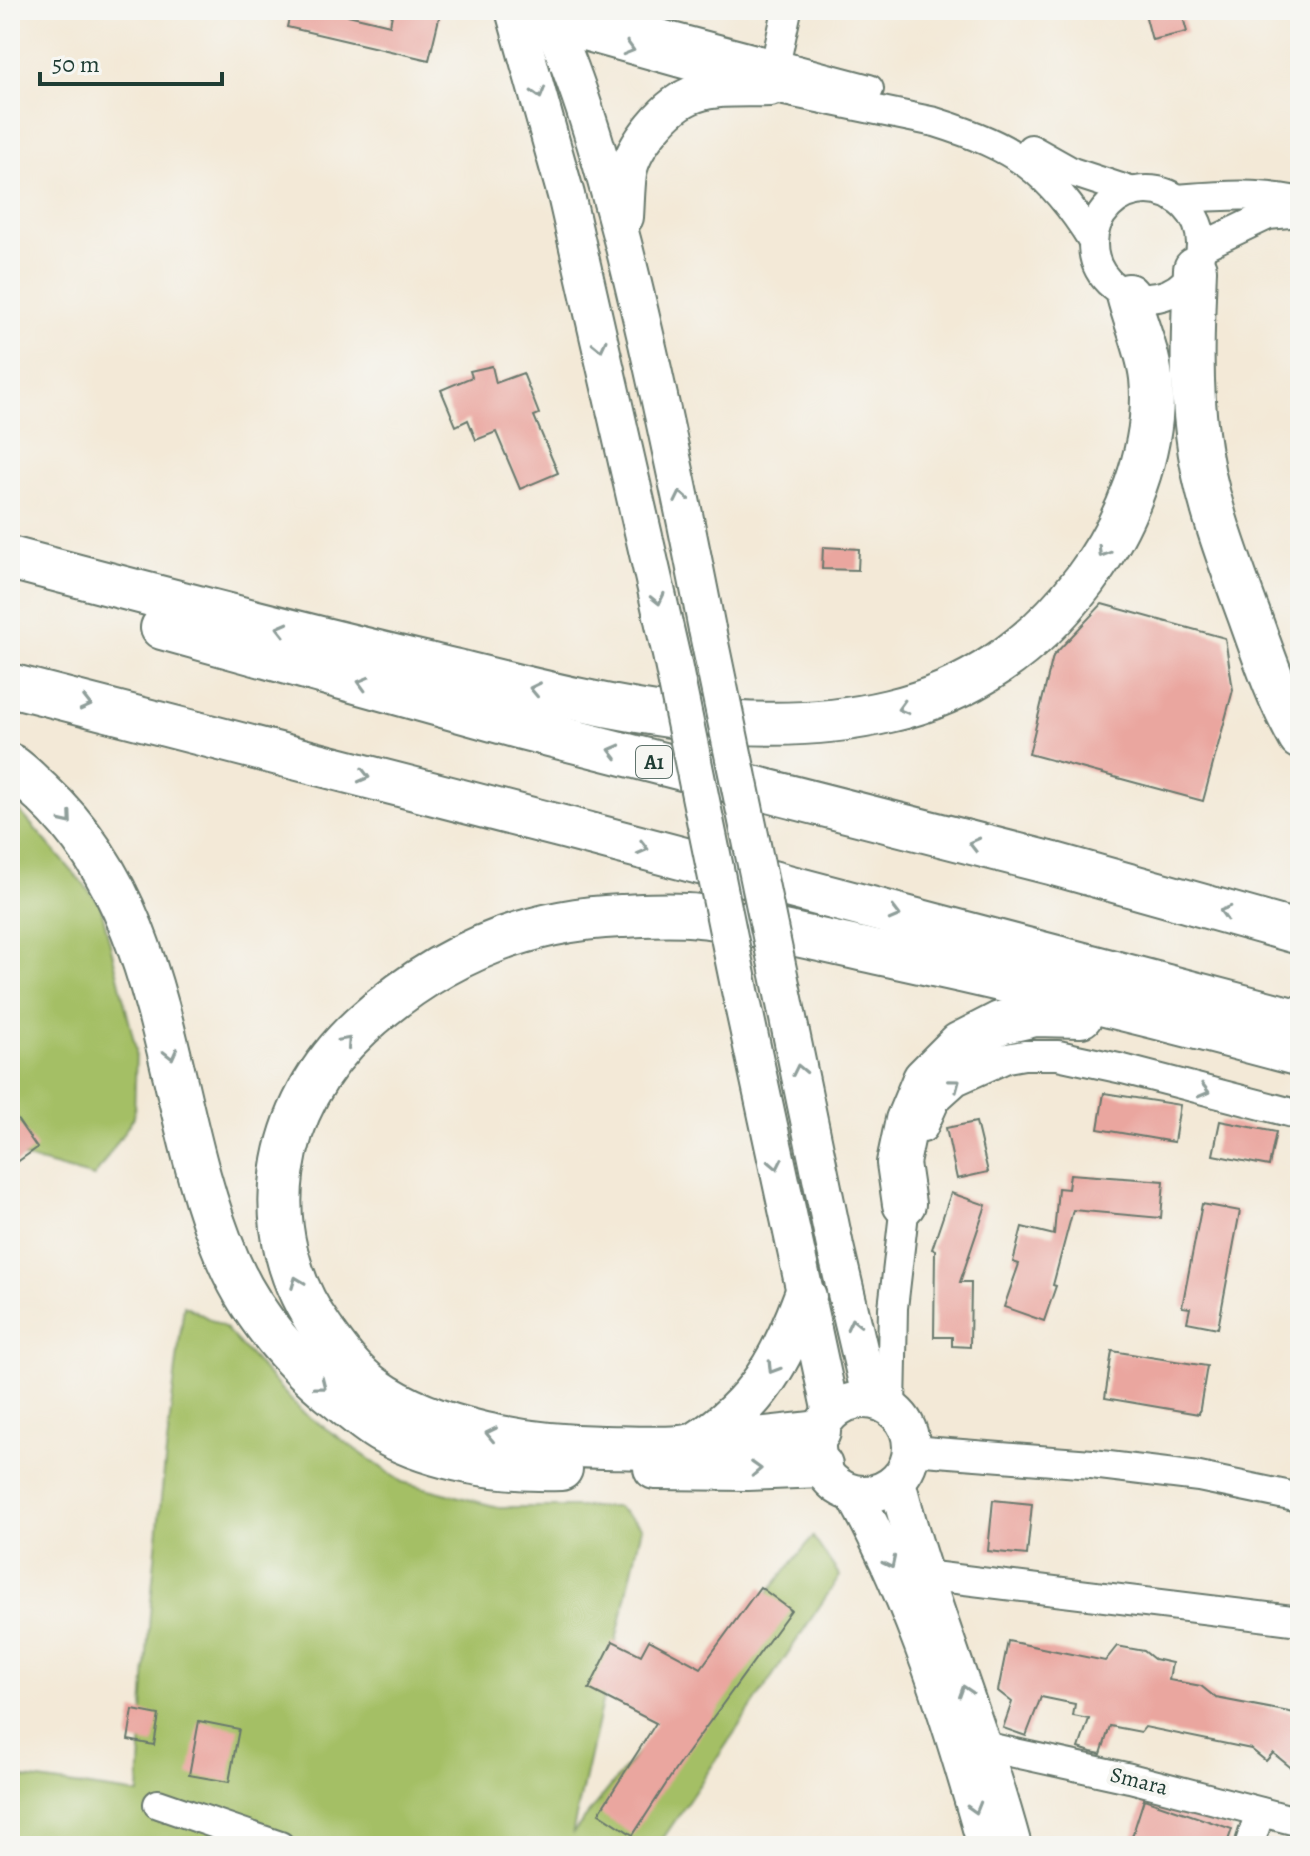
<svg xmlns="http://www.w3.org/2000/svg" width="1310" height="1856" font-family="Alegreya,serif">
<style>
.green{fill:#a4bf65;stroke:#627e4c;stroke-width:2}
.building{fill:#eaa69f}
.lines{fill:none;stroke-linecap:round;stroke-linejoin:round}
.minor-casing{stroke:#69796d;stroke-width:32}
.major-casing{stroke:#69796d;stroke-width:40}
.highway-casing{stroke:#69796d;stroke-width:46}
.minor{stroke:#fff;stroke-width:28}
.major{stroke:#fff;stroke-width:36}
.highway{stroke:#fff;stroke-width:42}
.major-bridge-casing{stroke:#69796d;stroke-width:40;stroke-linecap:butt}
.major-bridge{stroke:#fff;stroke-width:36}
.oneway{stroke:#8f9e9a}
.labels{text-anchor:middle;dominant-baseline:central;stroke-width:8;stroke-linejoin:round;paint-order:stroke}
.shield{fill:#f6f6f2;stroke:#60746d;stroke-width:2}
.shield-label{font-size:20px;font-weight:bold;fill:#1f3d34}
.street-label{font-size:22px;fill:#1f3d34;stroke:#f6f6f2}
</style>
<rect width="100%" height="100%" fill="#f6f6f2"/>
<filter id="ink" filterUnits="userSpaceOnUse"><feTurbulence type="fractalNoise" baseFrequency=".0125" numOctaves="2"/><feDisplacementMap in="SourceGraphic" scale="16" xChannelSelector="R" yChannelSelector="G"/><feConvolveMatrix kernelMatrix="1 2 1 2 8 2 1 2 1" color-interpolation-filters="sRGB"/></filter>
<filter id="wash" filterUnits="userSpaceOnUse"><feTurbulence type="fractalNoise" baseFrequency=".006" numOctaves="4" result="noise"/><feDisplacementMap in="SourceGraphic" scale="32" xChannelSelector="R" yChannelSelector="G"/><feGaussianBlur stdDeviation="1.8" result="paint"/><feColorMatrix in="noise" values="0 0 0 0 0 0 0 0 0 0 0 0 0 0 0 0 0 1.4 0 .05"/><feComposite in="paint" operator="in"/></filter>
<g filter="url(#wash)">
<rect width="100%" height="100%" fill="#f3e9d7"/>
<g class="green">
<polygon points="10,800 100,903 136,1049 134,1117 94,1177 10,1154"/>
<path d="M184,1305L224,1327L301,1411L402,1482L498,1507H617L642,1527L572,1834L813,1537L840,1576L658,1846H10V1776L139,1794C145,1630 163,1468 184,1305Z"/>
</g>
<g id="blocks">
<g class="building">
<polygon points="291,10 327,10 390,25 393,10 441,10 429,60 287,27"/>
<polygon points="1144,10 1181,10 1187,32 1152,40"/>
<polygon points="492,366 496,383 523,373 539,414 534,416 558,473 520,489 496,432 476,440 468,420 456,426 441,390 472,377 470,371"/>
<polygon points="823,547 859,549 858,570 822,569"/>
<polygon points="1102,604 1225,638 1233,690 1203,801 1029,754 1053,656"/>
<polygon points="1104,1093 1180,1105 1174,1142 1098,1129"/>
<polygon points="10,1109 37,1148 10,1167"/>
<polygon points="1220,1121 1276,1132 1269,1166 1213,1155"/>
<polygon points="976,1122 988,1172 957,1179 946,1128"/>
<polygon points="1070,1174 1164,1181 1161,1218 1073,1210 1053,1285 1056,1286 1044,1321 1004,1307 1019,1264 1013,1262 1022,1227 1054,1235 1058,1188 1068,1189"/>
<polygon points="951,1193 986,1205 960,1282 971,1282 970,1347 952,1346 952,1337 934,1337 935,1250 932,1249"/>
<polygon points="1202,1204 1240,1211 1218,1328 1187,1322 1190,1308 1182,1307"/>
<polygon points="1112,1351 1207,1366 1199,1414 1105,1398"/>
<polygon points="993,1500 1032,1504 1027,1555 988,1551"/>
<polygon points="760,1587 791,1610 677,1767 633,1835 599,1813 656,1723 589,1689 613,1641 641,1655 649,1640 701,1668"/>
<polygon points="1008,1641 1105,1661 1117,1646 1144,1651 1154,1659 1172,1663 1169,1680 1201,1686 1216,1698 1300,1714 1300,1775 1273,1753 1266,1761 1251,1749 1145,1727 1141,1732 1110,1726 1101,1754 1091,1752 1079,1748 1089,1719 1073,1716 1075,1704 1041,1697 1026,1736 1003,1728 1012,1702 998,1691"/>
<polygon points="133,1710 159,1715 154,1745 128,1740"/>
<polygon points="199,1721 239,1729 229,1782 189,1775"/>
<polygon points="1144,1799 1232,1829 1226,1846 1129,1846"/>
</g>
</g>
</g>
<g filter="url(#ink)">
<use href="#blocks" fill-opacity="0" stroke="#69796d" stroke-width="2"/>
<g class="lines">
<g class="minor-casing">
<g id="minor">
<polyline points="570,10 869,89"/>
<path d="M541,24L770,88L935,122C1015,147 1049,170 1093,241"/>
<polyline points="775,66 787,10"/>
<polyline points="1031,149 1072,172 1133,192"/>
<circle cx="1147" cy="244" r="54"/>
<path d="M1176,199C1217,196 1260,192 1300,202"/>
<polyline points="1201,247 1268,215 1300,212"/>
<polyline points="923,1128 936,1099 956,1081 1007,1058 1024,1055 1058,1055 1123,1069 1300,1115"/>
<polyline points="891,1408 893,1308 907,1187"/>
<polyline points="911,1450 1092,1464 1199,1477 1300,1498"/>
<polyline points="924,1575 1300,1621"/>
<polyline points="983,1746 1130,1778 1300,1822"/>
<polyline points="158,1804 280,1846"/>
<polyline points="1249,1846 1260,1812"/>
</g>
</g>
<g class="major-casing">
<g id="major">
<polyline points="514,10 566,195 672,659"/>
<path d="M546,10C581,86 603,167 624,247C656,374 682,501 707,629"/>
<path d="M625,217C626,203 626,188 628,173C633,146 667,103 695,94C718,86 746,89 770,88"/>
<polyline points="782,989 835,1246 871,1400"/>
<polyline points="743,1005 831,1413"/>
<circle cx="864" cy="1447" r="47"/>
<path d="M897,1481C928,1605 980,1723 1013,1846"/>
<path d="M854,1494C915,1604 952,1725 986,1846"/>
</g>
</g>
<g class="highway-casing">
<g id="highway">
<path d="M1195,269C1193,324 1190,378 1197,433C1204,496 1227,555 1249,615C1264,657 1278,699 1300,738"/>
<path d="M10,558C150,595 291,632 432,665C579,700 739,747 889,711C969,693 1035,646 1084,581C1125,526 1158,449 1151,378C1148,350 1135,323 1128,295"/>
<polyline points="162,628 522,728 1054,864 1300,933"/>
<polyline points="10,685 567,828 1300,1021"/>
<path d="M10,765C22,773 32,784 42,793C173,914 162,1106 228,1260C253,1318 292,1362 340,1400C354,1412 368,1424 384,1433C436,1461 502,1471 561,1469"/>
<polyline points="904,1204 898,1163 907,1120 924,1079 959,1044 1000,1023 1035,1015 1081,1016"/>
<path d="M805,1297C782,1359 757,1405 699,1442C684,1451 625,1447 604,1447C530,1446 435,1432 374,1388C352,1372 338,1352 323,1331C252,1232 273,1107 361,1026C435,958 520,920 621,916C646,915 674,913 699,916C717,917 737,923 755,926C803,936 850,947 897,957C1032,986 1166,1019 1300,1055"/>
<polyline points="694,1446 819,1432"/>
<polyline points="655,1468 747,1469 821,1466"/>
</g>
</g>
<use href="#minor" class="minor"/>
<use href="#major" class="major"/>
<use href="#highway" class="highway"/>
<g class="major-bridge-casing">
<g id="major-bridge">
<polyline points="707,629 782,989"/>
<polyline points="672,659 743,1005"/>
</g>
</g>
<use href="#major-bridge" class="major-bridge"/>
</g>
<defs><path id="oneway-chevron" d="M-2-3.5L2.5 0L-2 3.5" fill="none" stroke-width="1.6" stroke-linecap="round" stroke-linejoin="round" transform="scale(2)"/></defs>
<g class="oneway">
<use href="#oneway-chevron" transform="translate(629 49) rotate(16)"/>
<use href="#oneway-chevron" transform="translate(539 93) rotate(74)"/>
<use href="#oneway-chevron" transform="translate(600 346) rotate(77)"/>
<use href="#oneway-chevron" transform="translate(681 497) rotate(-102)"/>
<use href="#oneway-chevron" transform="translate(1103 552) rotate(122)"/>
<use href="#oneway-chevron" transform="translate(658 599) rotate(77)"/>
<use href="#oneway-chevron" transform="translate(282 629) rotate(-166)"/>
<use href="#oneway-chevron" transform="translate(363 683) rotate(-164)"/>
<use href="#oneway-chevron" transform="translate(535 689) rotate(-168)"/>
<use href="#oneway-chevron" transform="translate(86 704) rotate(14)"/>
<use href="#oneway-chevron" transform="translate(903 708) rotate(164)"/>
<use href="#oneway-chevron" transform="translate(614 751) rotate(-166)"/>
<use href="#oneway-chevron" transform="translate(364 776) rotate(14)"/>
<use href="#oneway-chevron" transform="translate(67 819) rotate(50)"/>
<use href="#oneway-chevron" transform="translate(974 844) rotate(-166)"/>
<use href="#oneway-chevron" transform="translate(643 848) rotate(15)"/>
<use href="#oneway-chevron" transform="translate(1225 912) rotate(-164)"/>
<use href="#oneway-chevron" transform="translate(895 914) rotate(15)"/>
<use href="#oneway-chevron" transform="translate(346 1042) rotate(-48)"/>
<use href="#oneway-chevron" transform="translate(171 1054) rotate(76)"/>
<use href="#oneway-chevron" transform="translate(799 1070) rotate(-102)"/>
<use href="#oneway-chevron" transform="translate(955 1084) rotate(-37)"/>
<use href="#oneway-chevron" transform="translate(1204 1091) rotate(15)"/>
<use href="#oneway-chevron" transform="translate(776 1164) rotate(78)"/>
<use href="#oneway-chevron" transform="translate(297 1282) rotate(-111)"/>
<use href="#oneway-chevron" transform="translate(853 1324) rotate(-103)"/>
<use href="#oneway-chevron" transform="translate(773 1368) rotate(122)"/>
<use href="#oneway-chevron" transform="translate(321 1385) rotate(38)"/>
<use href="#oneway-chevron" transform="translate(491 1434) rotate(-168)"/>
<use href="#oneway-chevron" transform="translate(756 1469) rotate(-2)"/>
<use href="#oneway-chevron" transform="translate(890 1563) rotate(64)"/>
<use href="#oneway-chevron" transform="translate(965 1691) rotate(-108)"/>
<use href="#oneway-chevron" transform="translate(975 1808) rotate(74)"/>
</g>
</g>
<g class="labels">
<rect class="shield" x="636" y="746" width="36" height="32" rx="6"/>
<g class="shield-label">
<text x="654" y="762">A1</text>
</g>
<g class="street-label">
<text transform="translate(1139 1781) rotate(14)">Smara</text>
</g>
</g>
<rect width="1310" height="1856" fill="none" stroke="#f6f6f2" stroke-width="40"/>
<path d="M40 72v12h182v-12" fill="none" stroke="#1f3d34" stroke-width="4"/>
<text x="52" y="72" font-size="24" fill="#1f3d34" stroke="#f6f6f2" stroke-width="6" paint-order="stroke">50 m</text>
</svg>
